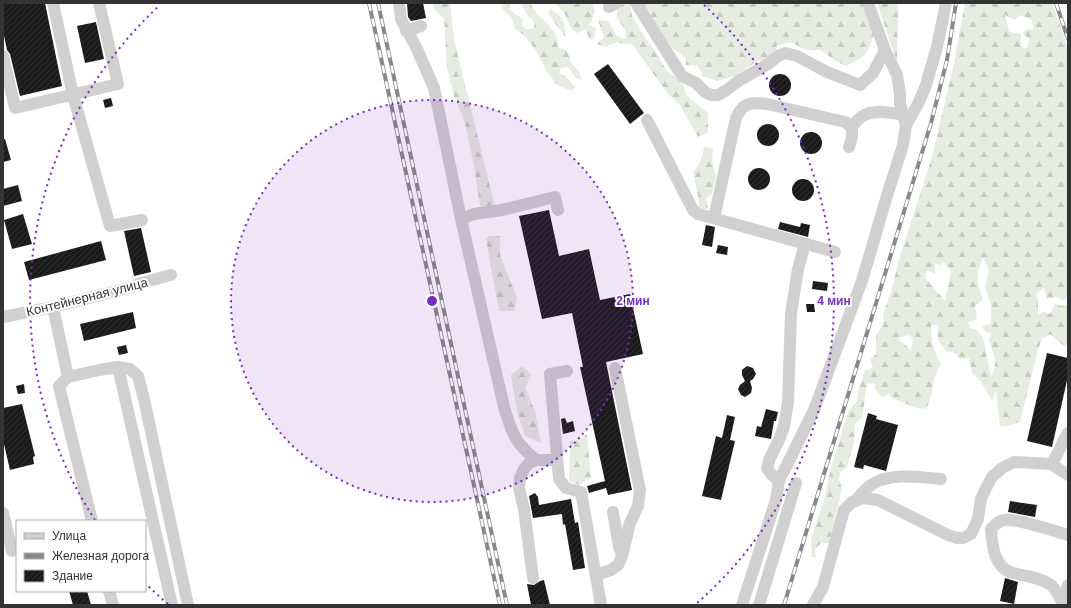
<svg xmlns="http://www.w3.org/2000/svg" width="1071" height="608" font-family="Arial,sans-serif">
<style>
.forest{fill:url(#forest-firs);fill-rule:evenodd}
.building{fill:url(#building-hatch)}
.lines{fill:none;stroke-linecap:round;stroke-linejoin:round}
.minor{stroke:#d0d0d0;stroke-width:12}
.rail-casing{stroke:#888;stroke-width:4}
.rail{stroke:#fff;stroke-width:2.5;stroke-dasharray:8;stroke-linecap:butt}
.ring{fill:none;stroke:#7b2cbf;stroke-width:2;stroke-dasharray:2 4}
.labels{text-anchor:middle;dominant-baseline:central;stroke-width:4;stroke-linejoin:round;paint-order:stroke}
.street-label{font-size:13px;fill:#333;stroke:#fff}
.centre{fill:#7b2cbf;stroke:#fff;stroke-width:2}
.ring-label{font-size:12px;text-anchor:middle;font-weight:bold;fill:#7b2cbf;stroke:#fff;stroke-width:4;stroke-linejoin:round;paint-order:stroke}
</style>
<defs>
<pattern id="forest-firs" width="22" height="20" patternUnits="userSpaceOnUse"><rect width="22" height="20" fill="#e6ecdf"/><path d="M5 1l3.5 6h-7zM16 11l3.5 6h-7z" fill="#c6cbc0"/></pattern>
<pattern id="building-hatch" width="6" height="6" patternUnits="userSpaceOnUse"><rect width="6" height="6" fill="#1a1a1a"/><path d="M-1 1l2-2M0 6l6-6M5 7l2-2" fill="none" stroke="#333"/></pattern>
</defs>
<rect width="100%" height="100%" fill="#fff"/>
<g class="forest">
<polygon points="433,3 450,3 454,40 495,207 480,206 474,166 465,123 454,96 447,68 444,19 434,9"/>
<path d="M503,3H510L509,8L516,15L523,19L522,26L526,29H533C537,20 530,19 526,13C524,10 523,6 521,3H520H530L538,15L548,24L557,37L558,47L566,50L570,58V62L579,71L582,80L576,78L568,67L561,68L559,73L567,78L575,87L571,91L556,84L546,70L537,52L524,35L515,29L512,18L501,7Z"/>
<polygon points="555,3 592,3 595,11 591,22 588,25 596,28 594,39 589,39 586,29 577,33 571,28 565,14"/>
<polygon points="614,3 630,3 632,16 644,36 657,54 666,70 683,84 687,96 708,113 708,132 698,137 680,105 668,94 632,44 614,43 606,47 597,44 604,37 598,20 608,21 616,35 625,39 626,31 617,18 617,4"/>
<path d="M640,3H866L876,33C871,39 872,42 869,48C864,58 856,61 846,66L834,60L821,50H806L791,42L777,45L776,51L769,58L756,62L735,76L717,81L703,76L698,66L686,65V58L672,48Z"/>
<polygon points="877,3 898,3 897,62"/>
<path d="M965,3H1052L1068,48V298L1063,301L1056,297L1047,299L1044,288L1036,294L1038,302V314L1044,312L1050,314L1055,304L1062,306L1068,304V346H1064L1050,334L1042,339L1038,349L1020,422L1008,426H1000L996,390L992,400L980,380L972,373L969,358L960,359L956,354L946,351L938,340V325H931C931,340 933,351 941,363L934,379L931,397L926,409L916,408L892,398L889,393L884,397L881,396L875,389V383L867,384L862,418L855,424L854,443L847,467L840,472L839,479L842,489L829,543H821L815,549L816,557H812L811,539L824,500L831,468L848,412L857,401L858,392L865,370L873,368L870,360L876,354V335L884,324L883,315L891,292L900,256L932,157L954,63ZM1005,15L1014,20L1021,15L1032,20L1033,29L1025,30L1023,33L1030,40L1026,49L1021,46V34L1009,32ZM983,258L989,270L985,286L991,305V323L982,327L985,331L991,334L989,340C993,352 999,365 991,376L983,338L977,330L970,328L968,322L977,319L975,306L983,300C977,284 975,274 983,258ZM943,261L951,271L945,301L925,278L927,270L935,274V263L940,266ZM909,335L913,339L911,350L897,338Z"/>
<path d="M550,9C563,16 566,23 565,37L548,13Z"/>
<path d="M704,147L713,148L712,161L716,176L712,194L706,198L708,208L699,211V201L693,172C700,164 703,157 704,147Z"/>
<polygon points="489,236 500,236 500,255 517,298 514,311 499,311 486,239"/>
<polygon points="522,366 532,375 525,388 535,411 541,443 525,436 517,411 511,375"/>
<polygon points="587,434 591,478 579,485 569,481 570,441 574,442"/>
</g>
<g class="building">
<polygon points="3,3 45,3 62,86 20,96 10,54 7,50 3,31"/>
<polygon points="407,3 423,3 426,18 411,21 408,17"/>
<polygon points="96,22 104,59 85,63 77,26"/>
<polygon points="608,64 644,113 630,124 594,74"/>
<circle cx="780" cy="85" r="11"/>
<polygon points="111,98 113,106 105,108 103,100"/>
<circle cx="768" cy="135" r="11"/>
<circle cx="811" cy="143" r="11"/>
<polygon points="3,139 5,139 11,160 3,162"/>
<circle cx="759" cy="179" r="11"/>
<circle cx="803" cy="190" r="11"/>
<polygon points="18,185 22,201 3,206 3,189"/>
<polygon points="549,210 559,256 589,249 600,300 630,294 643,354 606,362 632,490 608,495 606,488 589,493 587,486 605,481 580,367 583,367 572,313 542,319 519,216"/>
<polygon points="23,214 32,244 12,249 4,220"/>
<polygon points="780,222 800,227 801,223 810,225 808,237 778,229"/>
<polygon points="706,225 715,227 712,247 702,245"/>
<polygon points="141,228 151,272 134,276 124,231"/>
<polygon points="101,241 106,260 29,280 24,262"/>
<polygon points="718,245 728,247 727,255 716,253"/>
<polygon points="813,281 828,283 827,291 812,289"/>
<polygon points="806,304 814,304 815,312 807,312"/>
<polygon points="133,312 136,328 84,341 80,324"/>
<polygon points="126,345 128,353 119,355 117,347"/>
<polygon points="1047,353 1068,358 1068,376 1052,447 1027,441"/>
<polygon points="747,366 753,368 756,374 753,379 750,381 752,388 751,393 745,397 741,395 738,389 740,385 745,381 742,375 742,370"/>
<polygon points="24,384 25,393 18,394 16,386"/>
<polygon points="22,404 35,456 33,457 34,464 10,470 3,440 3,408"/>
<polygon points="766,409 778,412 776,421 774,421 771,439 755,436 757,426 761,427"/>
<polygon points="868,413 877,416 876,419 898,425 886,471 864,465 863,469 854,467"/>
<polygon points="727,415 735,417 730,440 735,441 721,500 702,496 716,436 722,438"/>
<polygon points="565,418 567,423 573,421 575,431 563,434 561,419"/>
<polygon points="535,493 538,497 539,505 571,499 575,523 578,522 585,568 573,570 565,524 563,525 562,514 533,518 529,496"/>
<polygon points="1010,501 1037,505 1035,517 1008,512"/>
<polygon points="1005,578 1018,582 1014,604 1000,601"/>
<polygon points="544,580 550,605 531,605 527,584 534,585 540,581"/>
<polygon points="69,591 87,591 91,605 73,605"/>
</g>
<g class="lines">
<g class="minor">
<polyline points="53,3 73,95 110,226 142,220"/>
<path d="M399,3L401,19L417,49L434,88L461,219L504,407C512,433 514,442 536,460"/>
<polyline points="636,3 682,76 696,83 705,92 711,95 718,95 725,91 740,80 768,64 778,56 785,53 797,56 827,72 860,85 873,73 885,50"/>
<polyline points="868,3 885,50 897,75 900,93 900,104 906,125"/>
<polyline points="609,7 616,3"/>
<polyline points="406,31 421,26"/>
<polyline points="3,56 15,108 118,84 99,3"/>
<polyline points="647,120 693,210 698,214 835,252"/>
<path d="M852,127C854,124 857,120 861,117C873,109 890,112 903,115"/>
<path d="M714,218L736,118C743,102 751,102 767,104L845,122L852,127V137L849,147"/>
<polyline points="461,219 474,214 502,210 555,197 558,210"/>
<polyline points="53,307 68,377"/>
<polyline points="3,317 53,307 132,287 141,283 171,275"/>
<polyline points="118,367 172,605"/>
<polyline points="567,371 550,374 559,479 566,488 581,492 601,605"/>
<path d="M1051,464C1059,454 1061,443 1068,433"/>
<polyline points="779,481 771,474 767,468 770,458 779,440 784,426 788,402 791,314 798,269 805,244"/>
<path d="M856,500C861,495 865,489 871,485C889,472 921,477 941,479"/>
<polyline points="613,512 619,547 622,554"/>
<polyline points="3,513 12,551"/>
<polyline points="92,521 59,386 68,377 99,370 118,367 130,369 138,376 144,399 188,605"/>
<polyline points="596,575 611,570 618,565 622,556 630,523 638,506 640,490 615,368"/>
<polyline points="533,578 524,509 519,488 520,478 524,469 529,463 536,460 557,460"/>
<polyline points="109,591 113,605"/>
<path d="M1063,603C1059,597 1056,589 1051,585C1039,577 1026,576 1013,573C994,568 992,545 991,529C995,525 998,521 1004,520C1015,518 1055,531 1068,535"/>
<polyline points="742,605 776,500 779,481 814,410 862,281 886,199 903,145 906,125 918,104 925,88 937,47 946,3"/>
<polyline points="759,605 796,483"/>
<polyline points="813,605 823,587 844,510 852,502 863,498 878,500 948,535 957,538 963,538 971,534 978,519 981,499 986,488 992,477 1002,468 1014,462 1051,464 1068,475"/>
<polyline points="1062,605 1068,585"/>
</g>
<g class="rail-casing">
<g id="rail">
<polyline points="369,3 500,605"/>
<polyline points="378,3 507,605"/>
<polyline points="1056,3 1068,39"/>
<polyline points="784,605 931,123 947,60 956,3"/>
</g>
</g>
<use href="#rail" class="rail"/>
</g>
<circle cx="432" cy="301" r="201" fill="#7b2cbf" fill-opacity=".12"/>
<g class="ring">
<circle cx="432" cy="301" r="201"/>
<path d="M168 604A402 402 0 0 1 145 583M95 520A402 402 0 0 1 160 5M704 5A402 402 0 0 1 696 604"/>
</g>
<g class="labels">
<g class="street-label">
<text transform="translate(87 297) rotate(-14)">Контейнерная улица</text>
</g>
</g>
<circle cx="432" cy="301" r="6" class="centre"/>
<g class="ring-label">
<text x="633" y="305">2 мин</text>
<text x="834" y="305">4 мин</text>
</g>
<rect width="1071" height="608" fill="none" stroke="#333333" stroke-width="8"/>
<rect x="16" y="520" width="130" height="72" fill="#ffffff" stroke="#adadad"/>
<rect x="24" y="533" width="20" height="6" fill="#d0d0d0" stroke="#adadad"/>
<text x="52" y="540" font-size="12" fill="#333333">Улица</text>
<rect x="24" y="553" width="20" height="6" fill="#888888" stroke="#adadad"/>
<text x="52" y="560" font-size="12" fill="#333333">Железная дорога</text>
<rect x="24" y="570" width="20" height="12" fill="url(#building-hatch)" stroke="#adadad"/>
<text x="52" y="580" font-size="12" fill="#333333">Здание</text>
</svg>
